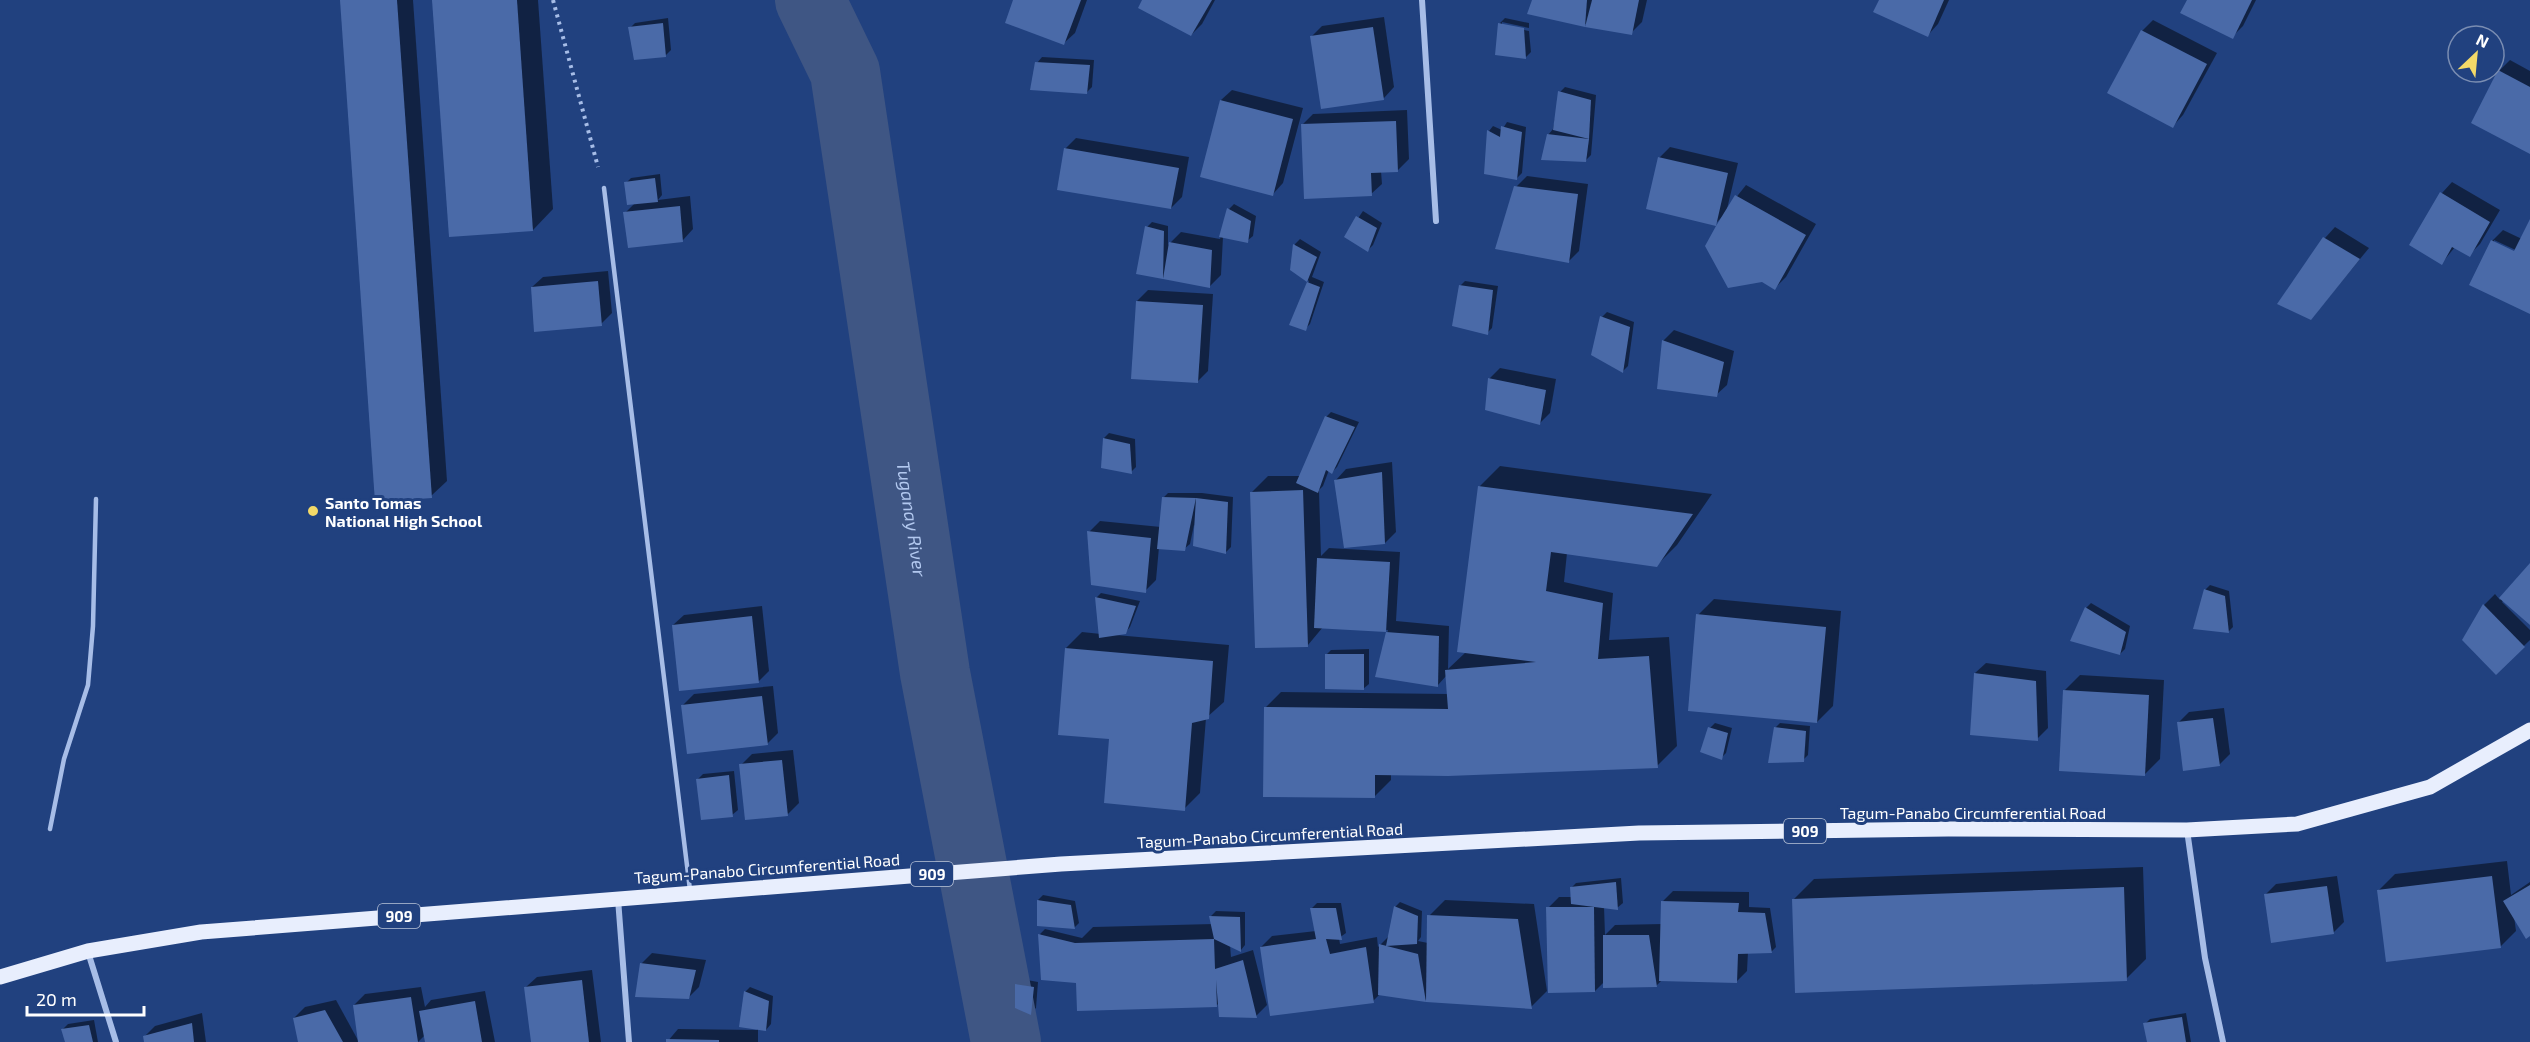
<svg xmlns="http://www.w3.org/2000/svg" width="2530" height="1042" font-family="'Exo 2',sans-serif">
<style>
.shadow{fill:#0007;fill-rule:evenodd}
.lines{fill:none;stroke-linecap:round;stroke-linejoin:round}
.river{stroke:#3f5684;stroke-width:70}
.building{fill:#4a6aa8}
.path{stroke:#a7bde7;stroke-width:4;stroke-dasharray:3 4.5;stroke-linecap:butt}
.lane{stroke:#a7bde7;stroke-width:4.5}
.street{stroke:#a7bde7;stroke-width:6}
.primary{stroke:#e8eefd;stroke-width:15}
.poi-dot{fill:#f3d968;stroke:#21417f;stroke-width:2}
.labels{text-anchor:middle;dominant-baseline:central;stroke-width:6;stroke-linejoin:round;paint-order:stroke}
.shield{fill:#21417f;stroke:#bcc6d9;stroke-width:1.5}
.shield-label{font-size:15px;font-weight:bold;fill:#fff}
.poi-label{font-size:16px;font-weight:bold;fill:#fff;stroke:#21417f;text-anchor:start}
.street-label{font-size:16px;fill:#fff;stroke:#21417f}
.water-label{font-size:18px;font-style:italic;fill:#b2c8ef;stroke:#21417f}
</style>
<rect width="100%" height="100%" fill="#21417f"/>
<g class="shadow">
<polygon points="341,0 413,0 447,481 431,496"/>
<polygon points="434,0 538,0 553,209 533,230"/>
<polygon points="1015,0 1087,0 1075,33 1064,43"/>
<polygon points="1144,0 1215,0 1202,24 1191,35"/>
<polygon points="1534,0 1647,0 1642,22 1631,33 1529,13"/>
<polygon points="1880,0 1949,0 1938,24 1928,35"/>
<polygon points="2188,0 2256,0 2243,26 2232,37"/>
<polygon points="1384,17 1394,87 1384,98 1311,37 1322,26"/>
<polygon points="668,18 671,50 666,55 630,28 635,23"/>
<polygon points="1505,18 1529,23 1529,28 1502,22 1502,25 1529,31 1531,52 1526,57 1500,23"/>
<polygon points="2153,20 2217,53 2183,115 2173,126 2142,31"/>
<polygon points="1042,57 1094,60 1092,87 1087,92 1037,63"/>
<polygon points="2510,60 2530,71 2530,152 2499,71"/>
<polygon points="1565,87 1596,95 1591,155 1586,160 1548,135 1553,129 1560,92"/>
<polygon points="1232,90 1303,108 1283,183 1273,194 1221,100"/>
<polygon points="1407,110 1409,159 1398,170 1381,171 1382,184 1371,194 1302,125 1313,114"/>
<polygon points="1507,122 1526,127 1522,173 1517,178 1489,131 1493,126 1502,130"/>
<polygon points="1076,138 1189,157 1182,197 1171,208 1065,149"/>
<polygon points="1670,147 1738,163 1727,209 1746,185 1816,224 1786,277 1775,288 1722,217 1715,224 1659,158"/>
<polygon points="660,174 662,195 658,200 690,196 693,229 683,240 625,213 635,203 626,183 631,178"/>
<polygon points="1527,176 1588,184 1579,251 1568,262 1516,187"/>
<polygon points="2452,182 2500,210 2480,244 2469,255 2455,247 2442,263 2411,244 2442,193"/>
<polygon points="1234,204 1256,216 1253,236 1247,241 1223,237 1221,275 1210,286 1138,273 1147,227 1152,222 1168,226 1168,245 1181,232 1220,239 1229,209"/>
<polygon points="1363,211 1382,223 1373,245 1368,250 1346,236"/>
<path d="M2530,222V312L2492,241L2503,230L2522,239ZM2494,240L2522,253L2520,256L2494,243Z"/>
<polygon points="2335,227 2369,248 2311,319 2279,303 2325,238"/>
<polygon points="1300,239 1321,252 1312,277 1324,282 1310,324 1305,329 1291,324 1309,281 1292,269 1295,244"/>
<polygon points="608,271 612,313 601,324 532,287 543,277"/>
<polygon points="1465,281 1498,286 1492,328 1487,333 1460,286"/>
<polygon points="1148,290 1213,294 1208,371 1197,382 1137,301"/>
<polygon points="1607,312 1634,322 1628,366 1623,371 1602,317"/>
<polygon points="1674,330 1734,351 1727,385 1716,395 1663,341"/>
<polygon points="1500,368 1556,379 1550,413 1539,424 1489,379"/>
<polygon points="1331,412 1359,422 1337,467 1332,472 1329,470 1323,486 1319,490 1321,556 1329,548 1400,552 1396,621 1449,626 1448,669 1466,652 1480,486 1500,466 1712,494 1677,545 1657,565 1567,553 1564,582 1613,593 1609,640 1669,637 1677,746 1657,766 1391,773 1391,780 1375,796 1265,708 1281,692 1449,694 1447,675 1438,685 1377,675 1388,630 1323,627 1308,645 1252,492 1268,476 1301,476 1326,417"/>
<polygon points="1109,433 1135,439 1136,467 1131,472 1104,438"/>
<polygon points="1392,462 1396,532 1385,543 1336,480 1346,469"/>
<polygon points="1168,493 1202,493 1233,497 1231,547 1226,552 1194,525 1190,544 1184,549 1159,547 1156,580 1145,591 1089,532 1100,521 1161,527 1163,498"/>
<polygon points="2530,565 2530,623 2504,600 2502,602 2530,630 2530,640 2496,673 2464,639 2484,605 2495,594 2500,600"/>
<polygon points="2210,585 2229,591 2233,627 2228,632 2205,590"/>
<polygon points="1101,593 1140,601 1130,627 1125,633 1116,635 1229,645 1224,702 1206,718 1200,793 1184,809 1110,738 1066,648 1082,632 1101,634 1096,598"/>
<polygon points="1714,599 1841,611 1833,706 1817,722 1698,615"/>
<polygon points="2091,603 2130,626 2125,649 2120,654 2086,608"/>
<polygon points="762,606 769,671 758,682 673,625 684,615"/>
<polygon points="1369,649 1369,684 1363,689 1326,655 1331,650"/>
<polygon points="1986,663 2046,671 2048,728 2037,739 1975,673"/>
<polygon points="2080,675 2164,680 2160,759 2144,775 2064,691"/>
<polygon points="773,686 778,733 767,744 683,705 694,694"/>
<polygon points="2224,708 2230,754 2219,765 2178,723 2189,712"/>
<polygon points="1715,723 1732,728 1726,753 1721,758 1710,728"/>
<polygon points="1780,723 1810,726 1808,755 1803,760 1775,728"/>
<polygon points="793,750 799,803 788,814 741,765 752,754"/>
<polygon points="734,771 738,810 732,815 698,779 703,774"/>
<polygon points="2507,861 2511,895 2530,882 2530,935 2514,916 2516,931 2500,947 2379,890 2395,874"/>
<polygon points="2143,867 2146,959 2126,979 1794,899 1814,879"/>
<polygon points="2337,876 2344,922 2334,932 2265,895 2276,884"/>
<polygon points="1621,878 1623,903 1617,908 1604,906 1605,935 1615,925 1662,924 1662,902 1673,891 1749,892 1749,907 1770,908 1776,947 1771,952 1748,952 1747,971 1736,982 1662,980 1656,986 1605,981 1595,991 1548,908 1559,897 1572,897 1571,888 1576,883"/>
<polygon points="1043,895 1075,901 1079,923 1074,928 1038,900"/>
<polygon points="1445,900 1534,904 1547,991 1531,1007 1426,1000 1380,994 1373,1001 1261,947 1272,936 1316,931 1312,908 1317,903 1341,903 1346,933 1339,938 1340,944 1377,937 1378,947 1390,935 1395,907 1400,902 1422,911 1421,937 1418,941 1428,943 1429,916"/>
<polygon points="1216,911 1245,912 1245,945 1241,950 1230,945 1231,957 1253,950 1267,1005 1256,1016 1220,1002 1216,1006 1078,981 1040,934 1045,929 1082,938 1093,927 1213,924 1211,916"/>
<polygon points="652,953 706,960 699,987 688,998 641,964"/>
<polygon points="592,970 601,1042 533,1042 526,987 537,977"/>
<polygon points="1022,979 1038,982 1036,1008 1031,1013 1016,1007 1017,984"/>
<polygon points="421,987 425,1007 431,1000 485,991 495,1042 426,1042 425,1035 418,1042 360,1042 354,1005 365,994"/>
<polygon points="750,987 773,996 771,1024 766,1030 758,1028 758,1042 667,1042 678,1029 757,1030 745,992"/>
<polygon points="336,1000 359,1042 300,1042 294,1018 305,1007"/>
<polygon points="202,1013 206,1042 146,1042 144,1037 155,1026"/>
<polygon points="2186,1013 2191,1042 2148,1042 2145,1024 2150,1019"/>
<polygon points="94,1020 98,1042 66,1042 63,1029 68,1024"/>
</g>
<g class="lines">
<path class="river" id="s1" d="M810,0L845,72L935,673L1006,1042"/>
</g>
<g class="building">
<polygon points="340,0 397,0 432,498 375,502"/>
<polygon points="432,0 517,0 533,231 449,237"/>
<polygon points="1013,0 1081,0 1064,45 1005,23"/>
<polygon points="1142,0 1212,0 1191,36 1138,8"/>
<polygon points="1532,0 1587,0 1585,27 1527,14"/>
<polygon points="1592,0 1639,0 1632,35 1585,27"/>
<polygon points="1879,0 1944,0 1928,37 1873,12"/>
<polygon points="2187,0 2252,0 2233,39 2180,13"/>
<polygon points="663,23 666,57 634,60 628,27"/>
<polygon points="1498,23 1524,28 1526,59 1495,55"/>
<polygon points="1373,27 1384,100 1321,109 1310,36"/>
<polygon points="2141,30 2207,64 2173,128 2107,93"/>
<polygon points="1035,62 1090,65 1087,94 1030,90"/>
<polygon points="2498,70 2530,87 2530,154 2471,123"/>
<polygon points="1558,91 1591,100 1589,139 1553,130"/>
<polygon points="1220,100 1293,119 1273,196 1200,177"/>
<polygon points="1396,121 1398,172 1371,173 1372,196 1304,199 1301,124"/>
<polygon points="1501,126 1522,132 1517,180 1484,174 1487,130 1500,137"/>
<polygon points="1547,134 1589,139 1586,162 1541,160"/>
<polygon points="1064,148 1179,168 1171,209 1057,190"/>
<polygon points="1658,157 1728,173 1716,226 1735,195 1806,235 1775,290 1762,282 1728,288 1705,246 1716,226 1646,209"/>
<polygon points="655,178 658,202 627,205 624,182"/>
<polygon points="1514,186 1578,194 1569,263 1495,249"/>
<polygon points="2440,192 2490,222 2470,257 2452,247 2442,265 2409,245"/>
<polygon points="680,206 683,242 628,248 623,212"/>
<polygon points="1227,208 1251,221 1248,243 1219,237"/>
<polygon points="1356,216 1377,228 1368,252 1344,237"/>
<polygon points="2530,219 2530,314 2469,285 2491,240 2514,251"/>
<polygon points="1145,226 1164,231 1163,279 1169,242 1212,250 1210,288 1163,279 1136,274"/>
<polygon points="2323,237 2360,259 2311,320 2277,304"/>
<polygon points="1293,244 1317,257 1307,282 1290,270"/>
<polygon points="598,281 602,326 534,332 531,287"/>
<polygon points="1307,282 1320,287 1306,331 1289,325"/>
<polygon points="1459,285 1493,290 1488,335 1452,326"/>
<polygon points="1136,301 1203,305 1198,383 1131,379"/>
<polygon points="1600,316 1630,327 1623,373 1591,355"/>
<polygon points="1662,340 1724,362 1717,397 1657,389"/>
<polygon points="1488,378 1546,390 1540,425 1485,410"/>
<polygon points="1325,416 1355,427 1332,474 1326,470 1318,493 1296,483"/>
<polygon points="1103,438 1130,444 1132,474 1101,468"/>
<polygon points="1382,472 1385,544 1344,548 1334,480"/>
<polygon points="1478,486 1693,514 1657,567 1551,552 1546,591 1603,603 1598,659 1649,656 1658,768 1448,776 1375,775 1375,798 1263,797 1264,707 1448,709 1445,670 1536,662 1457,652"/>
<polygon points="1303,490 1308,647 1255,648 1250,492"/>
<polygon points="1162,497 1196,498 1185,551 1157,549"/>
<polygon points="1196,498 1228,502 1226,554 1193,546"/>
<polygon points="1087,531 1151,538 1146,593 1091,585"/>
<polygon points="1317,558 1390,562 1386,632 1314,628"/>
<polygon points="2530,563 2530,625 2499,598"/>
<polygon points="2204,589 2225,596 2229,633 2193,629"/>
<polygon points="1095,597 1136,606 1126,634 1099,638"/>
<polygon points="2483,604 2525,647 2496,675 2462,640"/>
<polygon points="2085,607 2126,632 2120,655 2070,641"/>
<polygon points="1696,614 1826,627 1817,723 1688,711"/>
<polygon points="752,616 759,683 679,691 672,625"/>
<polygon points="1386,632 1439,636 1438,687 1375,677"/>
<polygon points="1065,648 1213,661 1209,719 1192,723 1185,811 1104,803 1109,739 1058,735"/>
<polygon points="1325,654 1364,654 1364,690 1325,689"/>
<polygon points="1974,673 2036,681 2038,741 1970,735"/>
<polygon points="2063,690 2149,695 2145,776 2059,771"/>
<polygon points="762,696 768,745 687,754 681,705"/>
<polygon points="2213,718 2220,766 2183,771 2177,722"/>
<polygon points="1708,727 1728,733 1722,760 1700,752"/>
<polygon points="1774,727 1806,731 1804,762 1768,763"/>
<polygon points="782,760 788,816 745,820 739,764"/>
<polygon points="729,775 733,817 701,820 696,779"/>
<polygon points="2492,876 2501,948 2386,962 2377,890"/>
<polygon points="1616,882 1618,910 1571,904 1570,887"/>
<polygon points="2530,885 2530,936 2526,939 2503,901"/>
<polygon points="2327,886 2334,934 2271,943 2264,894"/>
<polygon points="2124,887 2127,981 1795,993 1792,899"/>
<polygon points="1037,900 1071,905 1075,929 1037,926"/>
<polygon points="1661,901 1739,903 1738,912 1765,913 1772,953 1738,954 1737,983 1659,981"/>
<polygon points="1394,906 1418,916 1417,944 1386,946"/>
<polygon points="1546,907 1594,907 1595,992 1548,993"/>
<polygon points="1310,908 1336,908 1342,940 1326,939 1330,954 1366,947 1374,1003 1270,1016 1260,947 1316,939"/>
<polygon points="1427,915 1518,919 1532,1009 1426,1002"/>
<polygon points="1209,916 1240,917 1241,952 1214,939 1215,969 1243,960 1257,1018 1219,1017 1216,980 1217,1007 1077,1011 1076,983 1041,980 1038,934 1075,943 1214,939"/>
<polygon points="1603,935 1649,935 1657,987 1603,988"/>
<polygon points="1379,944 1418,954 1426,1002 1378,995"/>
<polygon points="640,963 696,970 689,999 635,997"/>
<polygon points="582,980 589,1042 531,1042 524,987"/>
<polygon points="1015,984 1034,987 1031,1015 1015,1008"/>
<polygon points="744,991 769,1001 766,1031 739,1027"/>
<polygon points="411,997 418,1042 358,1042 353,1005"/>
<polygon points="475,1001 482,1042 425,1042 419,1011"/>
<polygon points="325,1010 343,1042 298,1042 293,1018"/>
<polygon points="2182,1017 2186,1042 2147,1042 2143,1023"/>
<polygon points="192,1023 194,1042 144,1042 143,1036"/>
<polygon points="89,1025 93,1042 65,1042 61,1029"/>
<polygon points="666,1039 719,1040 719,1042 666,1042"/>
</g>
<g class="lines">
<polyline class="path" points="553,0 598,167"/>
<g class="lane">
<polyline points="604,188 690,890"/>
<polyline points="50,829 64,759 88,685 93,626 96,499"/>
</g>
<g class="street">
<polyline points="1422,0 1436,221"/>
<polyline points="2187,830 2205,958 2223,1042"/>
<polyline points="618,899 629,1042"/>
<polyline points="88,952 116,1042"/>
</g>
<polyline class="primary" points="0,977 88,951 201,932 1061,864 1639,833 1948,829 2187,830 2297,824 2430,787 2530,730"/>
</g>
<circle class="poi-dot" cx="313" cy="511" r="6"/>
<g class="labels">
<g class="shield">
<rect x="1784" y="819" width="42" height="24" rx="4.5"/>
<rect x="911" y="862" width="42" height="24" rx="4.5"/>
<rect x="378" y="904" width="42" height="24" rx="4.5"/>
</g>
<g class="shield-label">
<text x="1805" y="831">909</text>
<text x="932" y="874">909</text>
<text x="399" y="916">909</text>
</g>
<g class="poi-label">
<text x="325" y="502">Santo Tomas<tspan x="325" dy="18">National High School</tspan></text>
</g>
<g class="street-label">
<text x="1973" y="812">Tagum-Panabo Circumferential Road</text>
<text transform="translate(1270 835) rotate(-3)">Tagum-Panabo Circumferential Road</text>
<text transform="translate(767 868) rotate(-4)">Tagum-Panabo Circumferential Road</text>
</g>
<g class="water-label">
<text stroke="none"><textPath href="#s1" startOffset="532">Tuganay River</textPath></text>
</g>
</g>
<g transform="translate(2476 54) rotate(26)"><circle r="28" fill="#21417f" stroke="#7a8db2" stroke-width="1.5"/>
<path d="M0-4.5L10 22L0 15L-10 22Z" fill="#f3d968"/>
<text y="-9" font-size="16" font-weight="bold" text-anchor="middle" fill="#ffffff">N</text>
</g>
<path d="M27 1006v9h117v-9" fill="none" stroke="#ffffff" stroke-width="3"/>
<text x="36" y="1006" font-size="18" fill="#ffffff" stroke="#21417f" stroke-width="4.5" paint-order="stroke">20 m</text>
</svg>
